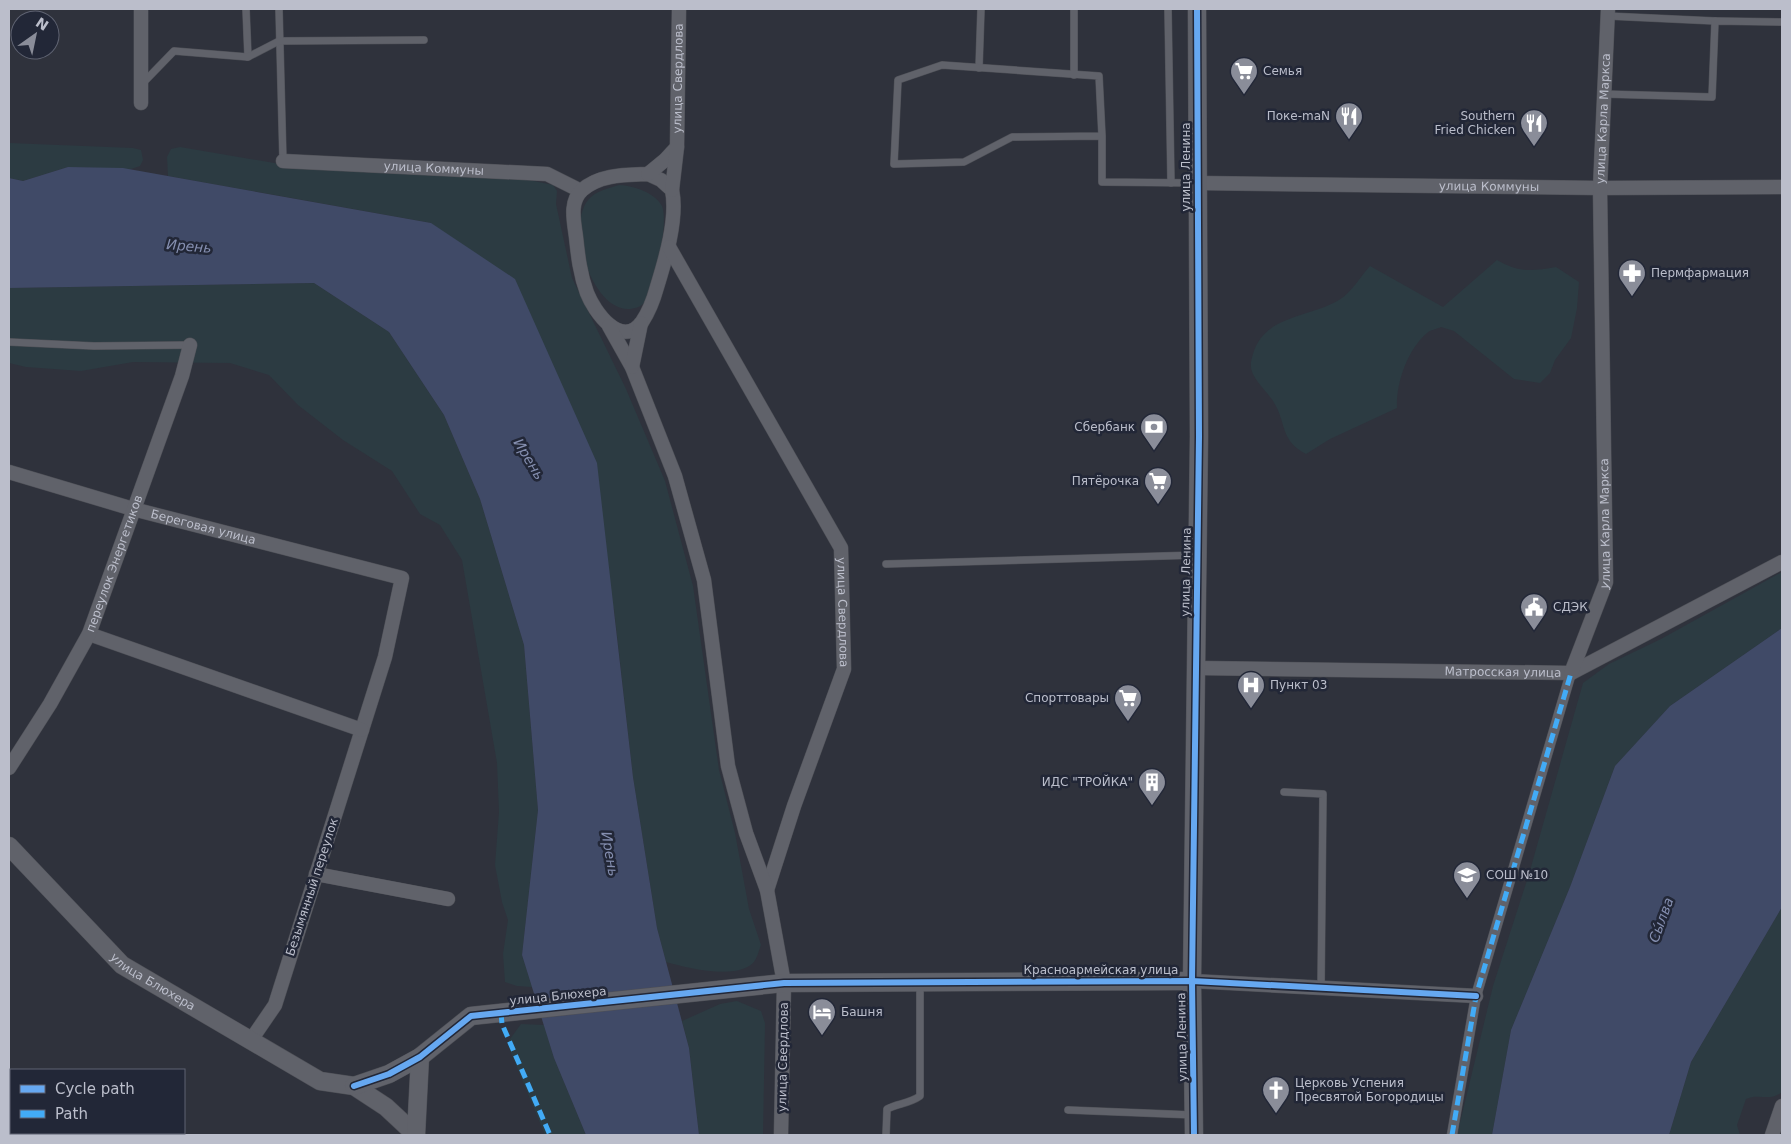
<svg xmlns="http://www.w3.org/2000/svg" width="1791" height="1144" font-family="'DejaVu Sans',sans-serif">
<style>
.green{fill:#2c3b42}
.water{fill:#404a67}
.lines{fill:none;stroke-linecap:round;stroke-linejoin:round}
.service-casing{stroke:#4d4f56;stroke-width:8}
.pedestrian-casing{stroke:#4d4f56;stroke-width:11}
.minor-casing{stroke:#4d4f56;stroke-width:15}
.tertiary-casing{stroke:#4d4f56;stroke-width:19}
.service{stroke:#60626a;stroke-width:7}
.pedestrian{stroke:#60626a;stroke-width:10}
.minor{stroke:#60626a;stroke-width:14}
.tertiary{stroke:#60626a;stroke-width:18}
.quiet{stroke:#42abf6;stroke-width:5;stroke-dasharray:10 5;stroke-linecap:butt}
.cycleway-casing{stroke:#222737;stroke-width:9}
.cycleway{stroke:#66a8f1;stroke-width:6}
.labels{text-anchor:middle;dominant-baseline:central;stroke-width:5;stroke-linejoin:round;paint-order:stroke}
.poi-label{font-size:12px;fill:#bbbecb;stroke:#222737;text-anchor:start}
.street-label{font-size:12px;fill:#bbbecb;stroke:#222737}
.water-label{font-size:14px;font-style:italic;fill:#858fb0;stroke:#222737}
</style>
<rect width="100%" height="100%" fill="#2f323c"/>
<g class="green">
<polygon points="9,143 133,148 141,150 143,160 140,166 131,169 68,167 23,181 9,178"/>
<path d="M180,147L280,164L529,180L553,185L557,191L556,204L572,278L626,389L665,481L693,586L719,770L735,833L749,909L761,945C759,950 757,959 753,963C736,980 687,968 666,962L657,928L633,777L614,609L431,223L168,176L167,157L171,149Z"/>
<path d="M619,185C634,186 654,192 662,206C669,222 655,287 645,302C641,307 634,309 628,309C590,309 564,220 591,197C599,190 610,188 619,185Z"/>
<path d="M1497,260C1519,273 1532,271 1556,267L1579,282L1577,308L1571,338L1555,360L1550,373L1540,383L1514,379L1454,331L1441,327C1437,329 1430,330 1427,333C1407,350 1396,384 1397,408L1330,439L1306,454C1279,440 1287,422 1273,401C1267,392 1259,385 1254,376C1250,369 1250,363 1253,354C1264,315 1309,318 1339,300C1351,293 1361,276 1370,266L1443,307Z"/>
<polygon points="314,283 389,332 444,415 480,499 524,645 538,810 522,955 532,987 517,986 505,982 503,954 508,920 502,902 495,865 499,812 497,763 462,560 440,525 420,514 392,471 343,440 298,405 269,375 230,363 133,362 81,371 26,367 9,363 9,288"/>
<polygon points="1782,572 1782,628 1670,706 1615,766 1570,887 1511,1030 1492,1135 1457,1135 1493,986 1529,874 1583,683 1609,664 1661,639"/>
<path d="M1782,907V1092C1770,1102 1759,1093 1746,1099L1737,1125L1740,1135H1669L1691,1062Z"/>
<polygon points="737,1001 761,1011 765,1023 763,1135 699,1135 689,1048 682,1021 720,1004"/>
<polygon points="521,1024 544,1025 554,1058 586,1135 545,1135 507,1043"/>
</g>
<g class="water">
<polygon points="68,167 123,168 431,223 515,279 597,463 633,777 657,928 689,1048 699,1135 586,1135 554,1058 522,955 538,810 524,645 480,499 444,415 389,332 314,283 9,288 9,178 23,181"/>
<polygon points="1782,628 1782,907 1691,1062 1669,1135 1492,1135 1511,1030 1570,887 1615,766 1670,706"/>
</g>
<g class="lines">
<g class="service-casing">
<g id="service">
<polyline points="246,9 248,57"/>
<polyline points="279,9 283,161"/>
<polyline points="1168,9 1171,183"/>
<polyline points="1608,16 1715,21"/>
<polyline points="979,68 981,9"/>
<polyline points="1074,75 1074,9"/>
<polyline points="142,84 174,51 248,57 279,41 424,40"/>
<polyline points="1604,94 1712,97 1715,21 1782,22"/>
<polyline points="1102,136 1099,76 942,65 898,80 894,164 964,162 1012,137 1102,136 1102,182 1197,183"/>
<polyline points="9,342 94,346 190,345"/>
<polyline points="886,564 1198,555"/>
<polyline points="1284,792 1323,794 1321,989"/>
<polyline points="1068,1110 1194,1115"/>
<path d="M886,1135L887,1109C898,1103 909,1104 920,1096V982"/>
</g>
</g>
<g class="pedestrian-casing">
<polyline id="pedestrian" points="1452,1135 1476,996 1571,673"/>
</g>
<g class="minor-casing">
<g id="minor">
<polyline points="141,9 141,103"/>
<path id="s1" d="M283,161L547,174L581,191"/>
<path d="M648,174L661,180L672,190C678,218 665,261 657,287C654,298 648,313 642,322C621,350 594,311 587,293C580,274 578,256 576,237C574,221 569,202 582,190C600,174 626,175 648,174Z"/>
<polyline points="648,174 665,160 677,147"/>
<path id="s2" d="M1197,183L1600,188L1782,187"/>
<path id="s3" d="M672,190L677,147L679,9"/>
<path id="s4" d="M669,247L841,548L844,669L794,806L767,890"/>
<polyline points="609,326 632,367 675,476 704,580 728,766 746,833 767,890 784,983 781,1135"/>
<polyline points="632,367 641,323"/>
<path id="s5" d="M9,472L133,509L402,578L385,657L275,1005L251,1040"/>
<polyline points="89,634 362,730"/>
<path id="s6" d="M1197,668L1571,673L1782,562"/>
<path id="s7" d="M1571,673L1606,582L1600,188L1608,9"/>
<path id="s8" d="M9,768L50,704L89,634L182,376L190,345"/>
<polyline points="316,874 448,899"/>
<polyline points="1192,981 1476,996"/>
<polyline points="1772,1135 1782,1106"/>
</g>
</g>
<g class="tertiary-casing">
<g id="tertiary">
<path id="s9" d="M9,846L122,965L320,1081L354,1086L386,1107L416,1135"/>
<polyline points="354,1086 389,1074 420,1057 471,1016 784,983 1192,981"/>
<polyline points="416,1135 420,1057"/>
<polyline points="1194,1135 1192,981 1199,436 1197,9"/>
</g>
</g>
<use href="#service" class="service"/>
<use href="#pedestrian" class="pedestrian"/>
<use href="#minor" class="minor"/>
<use href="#tertiary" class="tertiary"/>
<g class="quiet">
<polyline points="501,1013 502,1024 550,1135"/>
<polyline points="1452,1135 1476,996 1571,673"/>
</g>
<g class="cycleway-casing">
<g id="cycleway">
<polyline points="354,1086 389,1074 420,1057 471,1016 784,983 1192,981 1476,996"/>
<polyline points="1194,1135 1192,981 1199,436 1197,9"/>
</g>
</g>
<use href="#cycleway" class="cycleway"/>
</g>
<defs>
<g id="supermarket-pin" transform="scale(1.4375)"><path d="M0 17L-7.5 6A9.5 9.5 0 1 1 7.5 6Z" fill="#8a8d99" stroke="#222737"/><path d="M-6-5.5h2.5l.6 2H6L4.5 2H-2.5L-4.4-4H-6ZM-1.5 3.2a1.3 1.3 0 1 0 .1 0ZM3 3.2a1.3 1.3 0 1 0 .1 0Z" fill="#fff"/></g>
<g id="restaurant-pin" transform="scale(1.4375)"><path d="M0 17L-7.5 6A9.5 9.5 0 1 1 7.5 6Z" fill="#8a8d99" stroke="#222737"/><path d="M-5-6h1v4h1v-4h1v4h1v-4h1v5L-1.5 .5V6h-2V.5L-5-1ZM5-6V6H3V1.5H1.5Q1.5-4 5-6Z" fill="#fff"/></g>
<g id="pharmacy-pin" transform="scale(1.4375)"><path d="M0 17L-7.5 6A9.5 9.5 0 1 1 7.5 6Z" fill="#8a8d99" stroke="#222737"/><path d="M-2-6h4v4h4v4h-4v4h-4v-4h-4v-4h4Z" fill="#fff"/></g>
<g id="bank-pin" transform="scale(1.4375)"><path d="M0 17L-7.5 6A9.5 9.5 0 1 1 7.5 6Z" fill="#8a8d99" stroke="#222737"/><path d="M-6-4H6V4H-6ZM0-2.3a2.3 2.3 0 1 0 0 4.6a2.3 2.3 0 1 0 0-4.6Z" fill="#fff"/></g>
<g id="civic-pin" transform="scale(1.4375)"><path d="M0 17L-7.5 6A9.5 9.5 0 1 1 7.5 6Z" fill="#8a8d99" stroke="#222737"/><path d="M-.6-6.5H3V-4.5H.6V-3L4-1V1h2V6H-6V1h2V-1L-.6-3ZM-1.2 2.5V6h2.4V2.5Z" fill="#fff"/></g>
<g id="hospital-pin" transform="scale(1.4375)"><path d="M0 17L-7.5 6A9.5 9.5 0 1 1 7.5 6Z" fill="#8a8d99" stroke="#222737"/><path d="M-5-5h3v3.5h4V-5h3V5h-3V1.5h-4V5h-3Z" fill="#fff"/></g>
<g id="building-pin" transform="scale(1.4375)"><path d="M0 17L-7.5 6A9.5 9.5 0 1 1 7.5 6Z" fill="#8a8d99" stroke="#222737"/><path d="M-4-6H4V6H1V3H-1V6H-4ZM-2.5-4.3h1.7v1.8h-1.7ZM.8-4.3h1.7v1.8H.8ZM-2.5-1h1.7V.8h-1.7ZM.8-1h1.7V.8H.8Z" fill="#fff"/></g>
<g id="school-pin" transform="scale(1.4375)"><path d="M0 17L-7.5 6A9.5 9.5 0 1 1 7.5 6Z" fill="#8a8d99" stroke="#222737"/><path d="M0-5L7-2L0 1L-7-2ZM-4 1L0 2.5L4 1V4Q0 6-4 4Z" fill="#fff"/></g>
<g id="hotel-pin" transform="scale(1.4375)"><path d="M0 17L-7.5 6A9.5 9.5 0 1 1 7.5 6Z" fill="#8a8d99" stroke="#222737"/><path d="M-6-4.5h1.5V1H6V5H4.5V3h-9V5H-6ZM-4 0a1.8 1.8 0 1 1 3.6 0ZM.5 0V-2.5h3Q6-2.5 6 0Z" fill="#fff"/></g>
<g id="church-pin" transform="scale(1.4375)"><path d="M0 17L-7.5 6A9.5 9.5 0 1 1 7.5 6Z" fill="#8a8d99" stroke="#222737"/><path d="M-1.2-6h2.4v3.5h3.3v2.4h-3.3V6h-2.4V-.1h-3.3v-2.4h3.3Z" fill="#fff"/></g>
</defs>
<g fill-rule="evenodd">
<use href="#supermarket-pin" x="1244" y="71"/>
<use href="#restaurant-pin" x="1349" y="116"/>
<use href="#restaurant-pin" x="1534" y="123"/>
<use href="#pharmacy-pin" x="1632" y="273"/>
<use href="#bank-pin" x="1154" y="427"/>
<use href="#supermarket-pin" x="1158" y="481"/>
<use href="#civic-pin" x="1534" y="607"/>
<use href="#hospital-pin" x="1251" y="685"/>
<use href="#supermarket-pin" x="1128" y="698"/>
<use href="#building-pin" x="1152" y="782"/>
<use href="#school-pin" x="1467" y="875"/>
<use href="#hotel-pin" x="822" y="1012"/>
<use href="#church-pin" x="1276" y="1090"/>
</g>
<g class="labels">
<g class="poi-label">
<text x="1263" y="71">Семья</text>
<text x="1330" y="116" text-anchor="end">Поке-maN</text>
<text x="1515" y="116" text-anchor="end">Southern<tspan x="1515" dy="14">Fried Chicken</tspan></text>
<text x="1651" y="273">Пермфармация</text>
<text x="1135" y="427" text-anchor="end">Сбербанк</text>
<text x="1139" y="481" text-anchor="end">Пятёрочка</text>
<text x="1553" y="607">СДЭК</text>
<text x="1270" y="685">Пункт 03</text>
<text x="1109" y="698" text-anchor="end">Спорттовары</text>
<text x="1133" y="782" text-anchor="end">ИДС "ТРОЙКА"</text>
<text x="1486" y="875">СОШ №10</text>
<text x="841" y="1012">Башня</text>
<text x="1295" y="1083">Церковь Успения<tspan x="1295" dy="14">Пресвятой Богородицы</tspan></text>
</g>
<g class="street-label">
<text stroke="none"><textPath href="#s3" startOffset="112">улица Свердлова</textPath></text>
<text stroke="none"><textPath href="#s7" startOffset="561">улица Карла Маркса</textPath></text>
<text transform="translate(1186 167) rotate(-90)">улица Ленина</text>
<text stroke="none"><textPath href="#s1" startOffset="151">улица Коммуны</textPath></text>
<text stroke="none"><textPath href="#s2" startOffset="292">улица Коммуны</textPath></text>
<text stroke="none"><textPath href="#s7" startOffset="156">улица Карла Маркса</textPath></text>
<text stroke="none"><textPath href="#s5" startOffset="202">Береговая улица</textPath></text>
<text stroke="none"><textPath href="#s8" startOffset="231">переулок Энергетиков</textPath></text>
<text transform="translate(1186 572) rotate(-89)">улица Ленина</text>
<text stroke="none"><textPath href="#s4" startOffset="411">улица Свердлова</textPath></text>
<text stroke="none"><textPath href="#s6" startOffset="306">Матросская улица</textPath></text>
<text transform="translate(312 887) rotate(-72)">Безымянный переулок</text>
<text x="1101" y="970">Красноармейская улица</text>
<text stroke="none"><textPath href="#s9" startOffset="199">улица Блюхера</textPath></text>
<text transform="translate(558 996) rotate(-6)">улица Блюхера</text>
<text transform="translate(1182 1037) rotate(-91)">улица Ленина</text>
<text transform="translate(783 1057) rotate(-89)">улица Свердлова</text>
</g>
<g class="water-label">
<text transform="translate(189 246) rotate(5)">Ирень</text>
<text transform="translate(529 459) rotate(59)">Ирень</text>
<text transform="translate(610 854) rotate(80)">Ирень</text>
<text transform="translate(1661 920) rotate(-70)">Сы́лва</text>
</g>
</g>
<rect width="1791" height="1144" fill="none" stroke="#bbbecb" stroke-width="20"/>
<rect x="10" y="1069" width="175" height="65" fill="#222737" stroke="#5f6372"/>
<rect x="20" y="1085" width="25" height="8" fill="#66a8f1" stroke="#5f6372"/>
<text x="55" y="1094" font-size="15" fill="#bbbecb">Cycle path</text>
<rect x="20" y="1110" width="25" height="8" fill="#42abf6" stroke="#5f6372"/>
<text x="55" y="1119" font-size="15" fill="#bbbecb">Path</text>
<g transform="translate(35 35) rotate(33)"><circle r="24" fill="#222737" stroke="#5f6372"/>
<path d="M0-4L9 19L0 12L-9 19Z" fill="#8a8d99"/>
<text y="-8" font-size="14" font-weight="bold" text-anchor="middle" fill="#bbbecb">N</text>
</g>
</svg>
